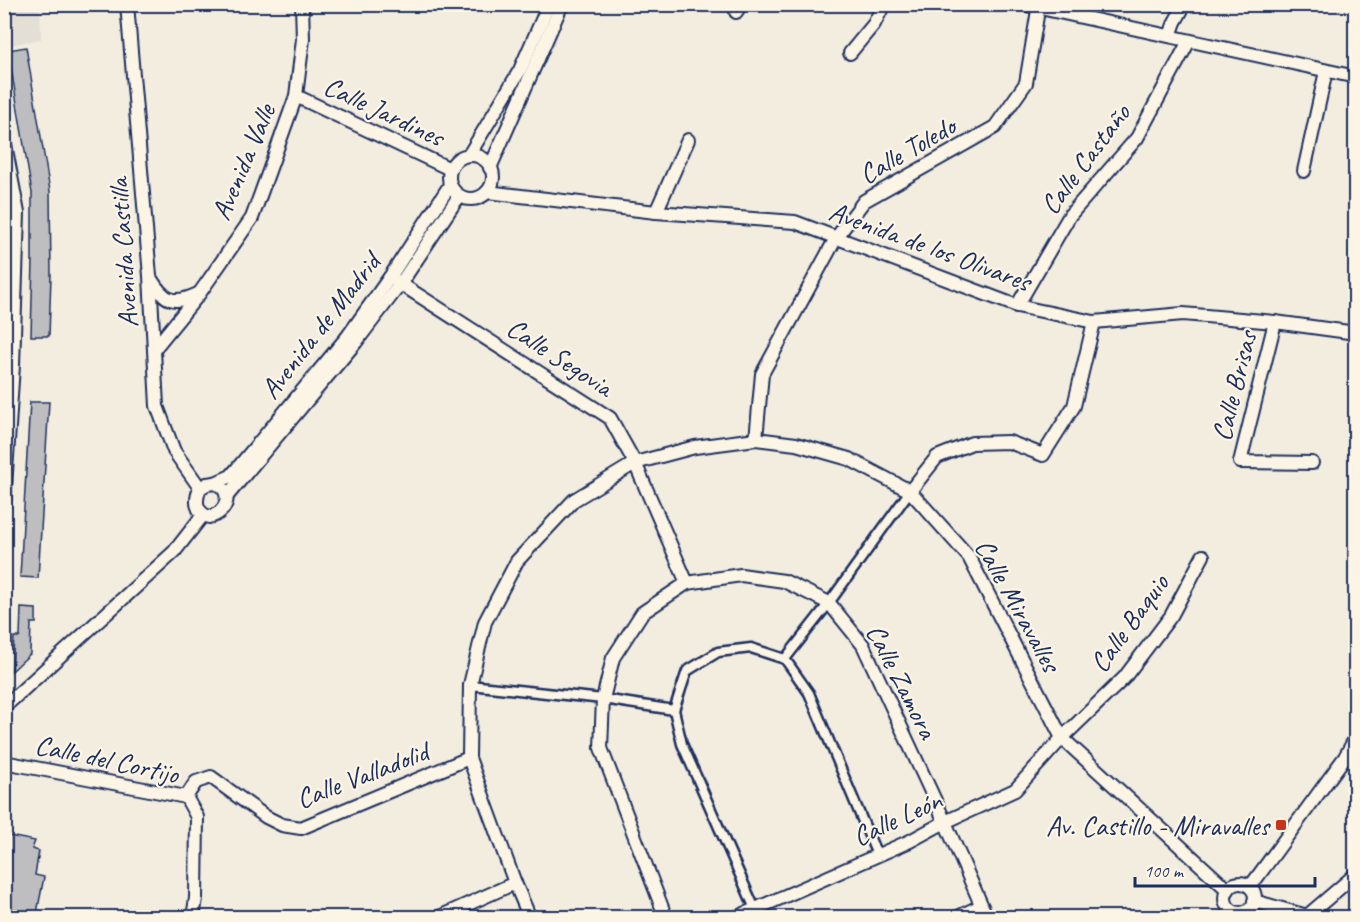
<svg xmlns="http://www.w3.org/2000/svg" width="1360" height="922" font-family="Caveat,sans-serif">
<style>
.built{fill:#e3dfd6}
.building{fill:#bebec0;stroke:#1b2f5e;stroke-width:1.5}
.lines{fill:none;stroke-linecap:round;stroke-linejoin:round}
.pedestrian-casing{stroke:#1b2f5e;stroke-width:13}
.minor-casing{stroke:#1b2f5e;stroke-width:16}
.pedestrian{stroke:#fcf5e5;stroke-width:8}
.minor{stroke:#fcf5e5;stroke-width:12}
.poi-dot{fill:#c8321e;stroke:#fcf5e5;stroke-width:2}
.labels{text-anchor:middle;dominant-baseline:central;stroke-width:4.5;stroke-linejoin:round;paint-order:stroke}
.street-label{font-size:28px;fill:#1b2f5e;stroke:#fcf5e5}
.poi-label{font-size:28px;fill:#1b2f5e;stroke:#fcf5e5;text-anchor:end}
</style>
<rect width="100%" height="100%" fill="#f3ede0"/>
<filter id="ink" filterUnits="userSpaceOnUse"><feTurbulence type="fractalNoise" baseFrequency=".0167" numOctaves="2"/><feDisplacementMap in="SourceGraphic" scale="12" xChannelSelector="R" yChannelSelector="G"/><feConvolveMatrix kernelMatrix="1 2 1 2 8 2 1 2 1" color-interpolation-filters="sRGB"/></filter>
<g filter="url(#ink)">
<polygon class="built" points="5,4 40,5 41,39 5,46"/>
<g class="building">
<polygon points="26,47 50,191 51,275 49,336 31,336 33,261 32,261 32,193 8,50"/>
<polygon points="30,402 49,402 38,578 20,577"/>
<polygon points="21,608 36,609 36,623 31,623 30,654 12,671 14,637 20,637"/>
<polygon points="4,835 35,841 32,849 39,851 35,875 44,877 36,918 4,918"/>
</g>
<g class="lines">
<g class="pedestrian-casing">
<g id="pedestrian">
<polyline points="785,659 829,603 910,491"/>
<polyline points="470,685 603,699 674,710"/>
<polyline points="755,909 682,744 674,710 687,671 718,652 751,648 785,659 809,693 877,855"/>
</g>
</g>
<g class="minor-casing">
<g id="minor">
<polyline points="127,4 150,276 157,406 174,451 200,488"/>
<polyline points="1022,4 1356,77"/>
<polyline points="736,12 741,4"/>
<polyline points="1170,36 1175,22 1185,4"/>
<polyline points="850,53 874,24 884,4"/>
<polyline points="296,96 450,169"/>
<polyline points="4,139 18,213 13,365 4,503"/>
<polyline points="469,155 520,70 549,4"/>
<circle cx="471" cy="177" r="22"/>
<polyline points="490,168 562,4"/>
<polyline points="1304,171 1326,71"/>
<polyline points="487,192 656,212 795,222 1017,306 1094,322 1183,314 1275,322 1356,333"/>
<polyline points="656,212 688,140"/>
<polyline points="390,277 610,418 635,463 687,583"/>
<path d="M151,279C165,302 174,305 198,294"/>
<polyline points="1017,306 1070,215 1137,138 1189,41"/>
<polyline points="1275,322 1240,462 1312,463"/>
<polyline points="155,348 199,294 252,218 296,96 303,39 302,4"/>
<polyline points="756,439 762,374 836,238 864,201 995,127 1026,83 1039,4"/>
<polyline points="215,483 231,476 348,336 390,277 450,185"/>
<path d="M215,483C234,491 228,513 209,517C195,512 195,500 200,488L207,484Z"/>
<polyline points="910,491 937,457 972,443 1009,442 1043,455 1074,406 1094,322"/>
<polyline points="227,496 356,342 401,283 459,196"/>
<polyline points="4,707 174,552 203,515"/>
<polyline points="4,762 186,797 197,817 196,898 193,918"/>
<polyline points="186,797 196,782 211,777 266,817 282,825 301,828 469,758"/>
<circle cx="1240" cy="898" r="15"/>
<polyline points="1250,887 1345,757 1356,737"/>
<polyline points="1254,901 1307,916 1356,874"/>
<polyline points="437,918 515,883"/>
<polyline points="530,918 515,883 469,758 470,685 485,622 517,561 574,500 635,463 695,447 756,439 796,444 849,459 910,491 969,557 1062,738 1228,890"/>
<polyline points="666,918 601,748 603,699 613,658 642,613 687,583 741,575 784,581 829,603 863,645 945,822 987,918"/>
<polyline points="735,918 910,841 945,822 1015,790 1062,738 1124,678 1171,616 1203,556"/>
<polyline points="956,918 981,906"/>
</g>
</g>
<use href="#pedestrian" class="pedestrian"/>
<use href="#minor" class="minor"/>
</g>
</g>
<rect class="poi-dot" x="1275" y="819" width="12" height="12" rx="3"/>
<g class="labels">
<g class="street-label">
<text transform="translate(384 111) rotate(25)">Calle Jardines</text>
<text transform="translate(907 150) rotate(-30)">Calle Toledo</text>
<text transform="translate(1085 159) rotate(-53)">Calle Castaño</text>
<text transform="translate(243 162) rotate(-67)">Avenida Valle</text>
<text transform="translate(930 246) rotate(20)">Avenida de los Olivares</text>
<text transform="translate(123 253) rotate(-94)">Avenida Castilla</text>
<text transform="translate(320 326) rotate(-52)">Avenida de Madrid</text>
<text transform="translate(560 357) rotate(33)">Calle Segovia</text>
<text transform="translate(1234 386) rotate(-76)">Calle Brisas</text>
<text transform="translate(1018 605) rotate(61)">Calle Miravalles</text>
<text transform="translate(1129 623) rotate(-54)">Calle Baquio</text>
<text transform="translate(902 681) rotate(63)">Calle Zamora</text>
<text transform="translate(107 759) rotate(12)">Calle del Cortijo</text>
<text transform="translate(362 775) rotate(-21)">Calle Valladolid</text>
<text transform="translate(897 818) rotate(-25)">Calle León</text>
</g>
<g class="poi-label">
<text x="1269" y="825">Av. Castillo - Miravalles</text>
</g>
</g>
<rect width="1360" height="922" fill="none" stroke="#fcf5e5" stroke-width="24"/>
<rect x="12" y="12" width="1336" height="898" fill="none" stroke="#1b2f5e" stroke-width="2" filter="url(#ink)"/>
<path d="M1135 877v9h180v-9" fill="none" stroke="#1b2f5e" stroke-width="3"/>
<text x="1144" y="877" font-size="18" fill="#1b2f5e" stroke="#fcf5e5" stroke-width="4.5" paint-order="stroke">100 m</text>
</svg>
